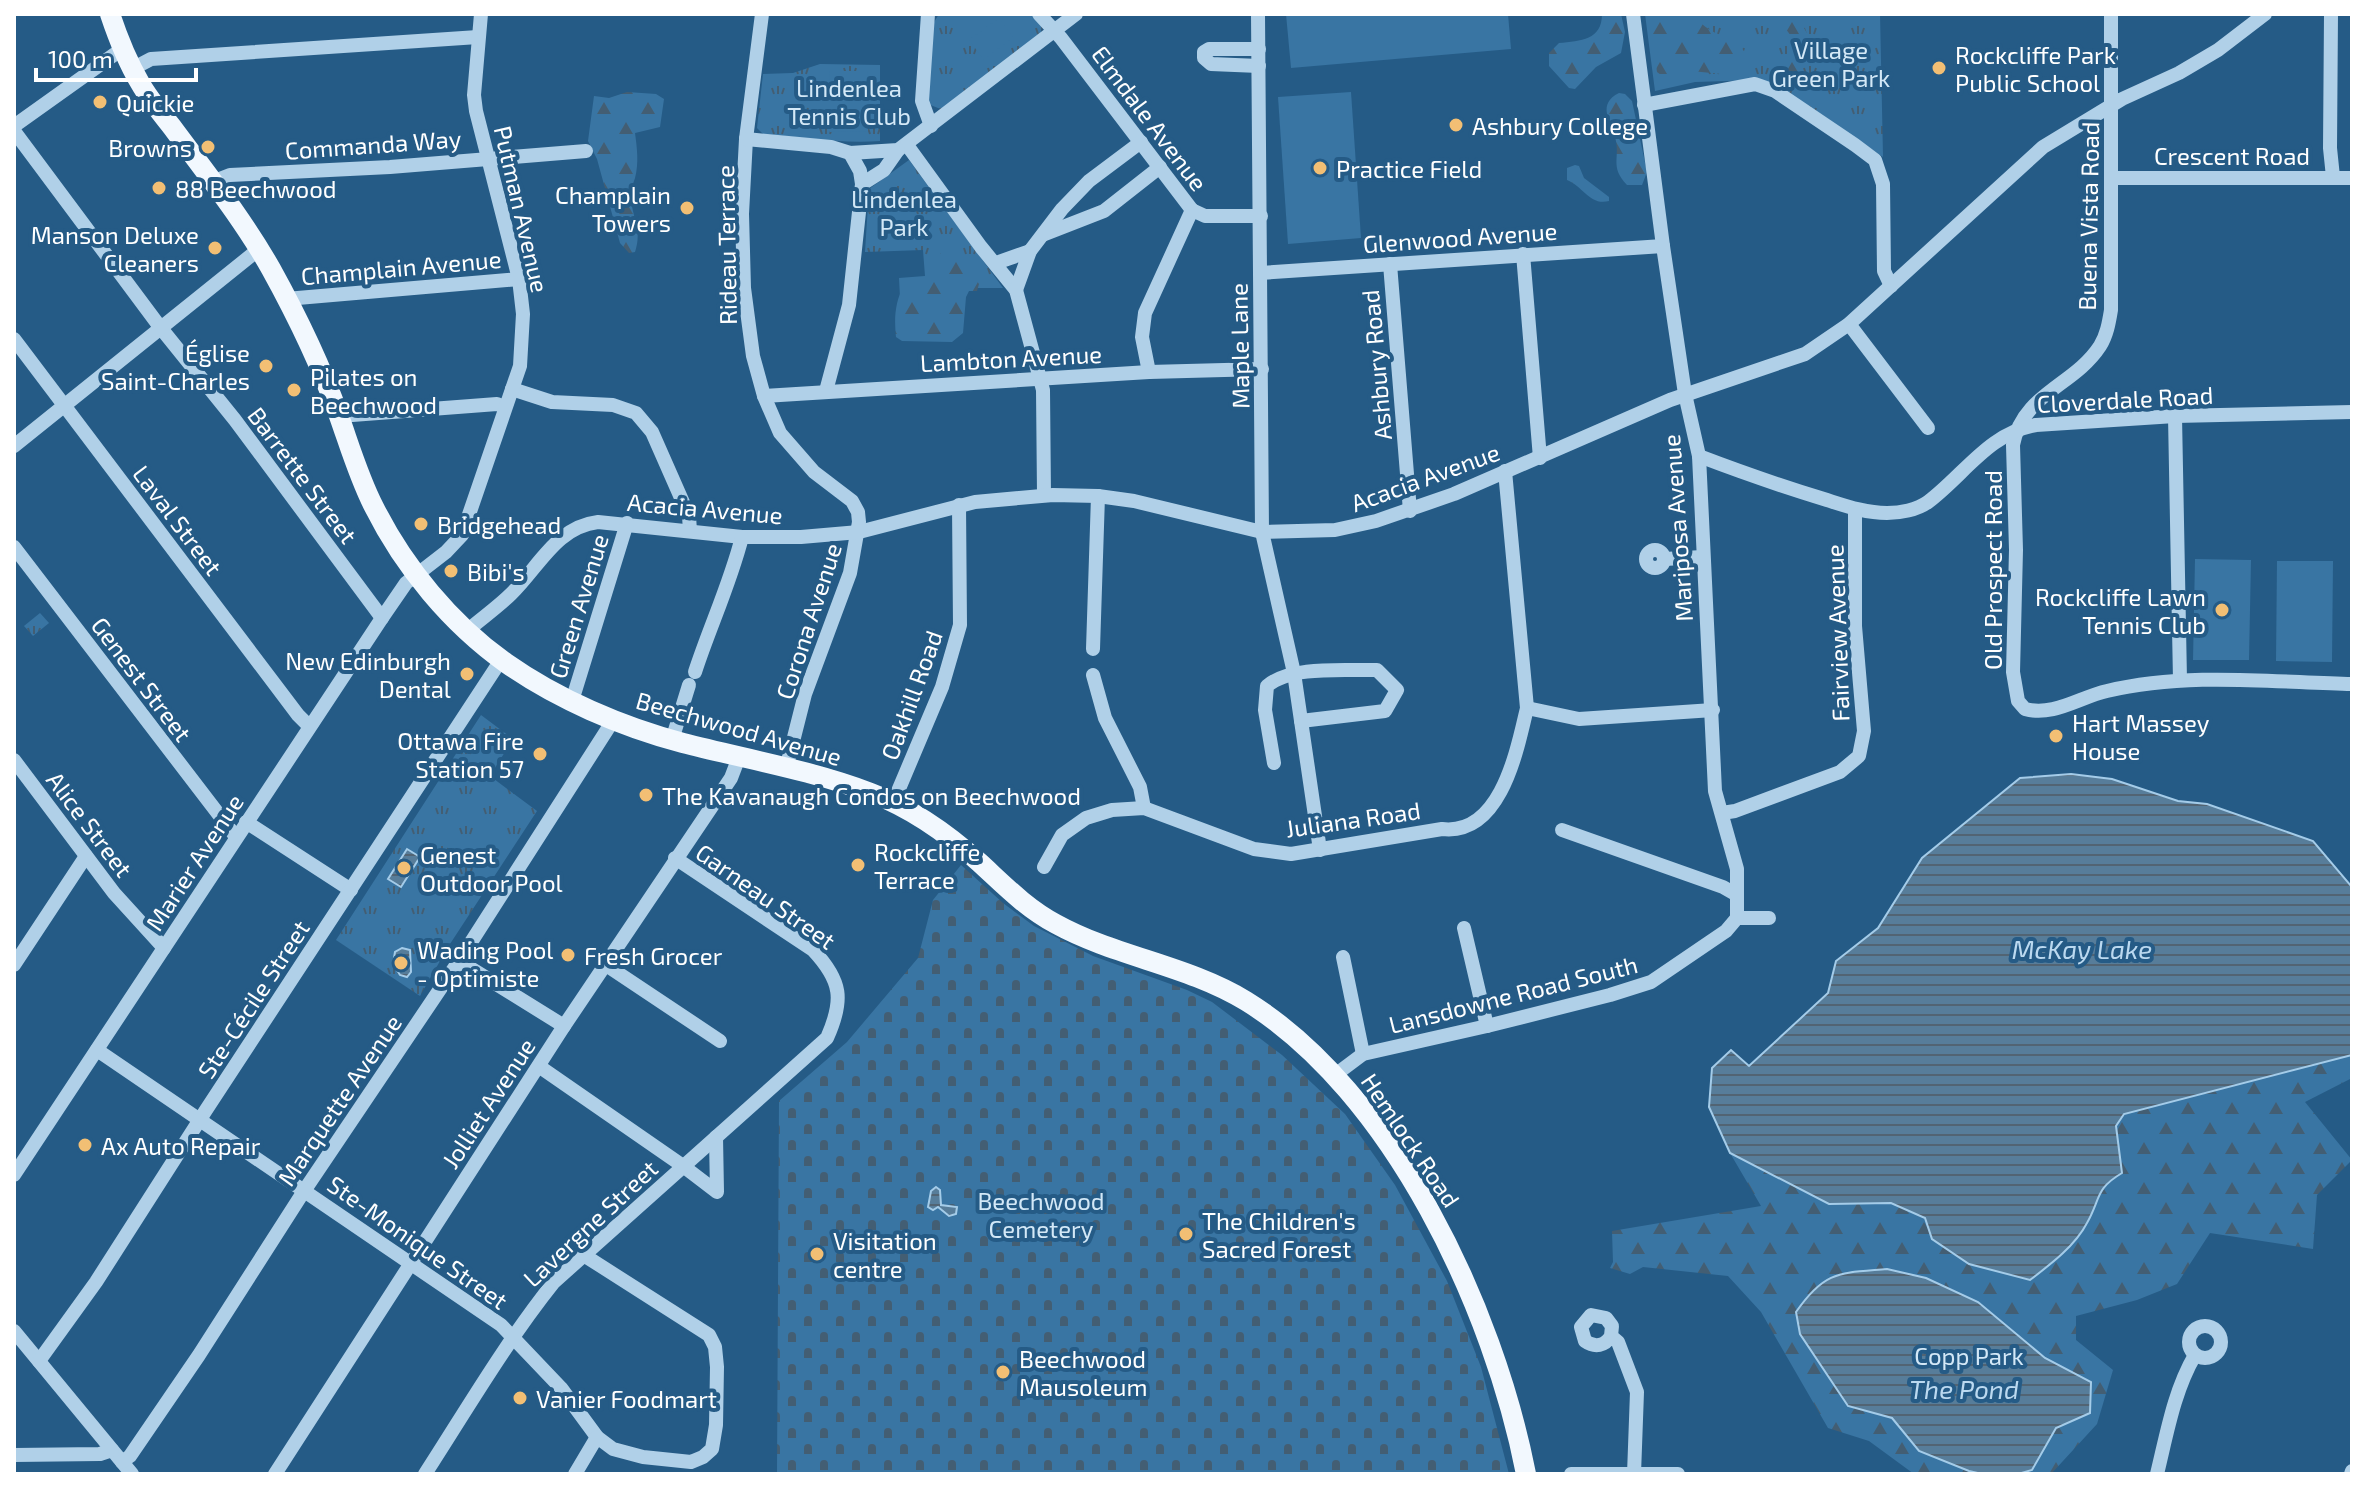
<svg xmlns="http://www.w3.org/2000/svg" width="2366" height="1488" font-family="'Exo 2',sans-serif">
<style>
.grass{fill:url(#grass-tufts)}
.forest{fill:url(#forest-firs)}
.cemetery{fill:url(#cemetery-stones)}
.pitch{fill:#3975a3}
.water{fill:url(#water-rules);stroke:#a4cce9;stroke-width:2}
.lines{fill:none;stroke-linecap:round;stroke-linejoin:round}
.minor{stroke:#b0d0e8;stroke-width:14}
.major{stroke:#f2f8fe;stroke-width:20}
.poi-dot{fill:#f2bf74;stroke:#255b86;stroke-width:3}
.labels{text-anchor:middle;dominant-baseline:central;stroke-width:8;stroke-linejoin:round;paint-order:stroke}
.park-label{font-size:24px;fill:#d3e8f7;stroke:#255b86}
.poi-label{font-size:24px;fill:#fff;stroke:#255b86;text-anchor:start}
.street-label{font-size:24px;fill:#fff;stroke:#255b86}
.water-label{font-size:26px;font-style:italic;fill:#bbd9f0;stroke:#255b86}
</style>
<defs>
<pattern id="grass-tufts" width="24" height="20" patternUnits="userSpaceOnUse" patternTransform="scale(2)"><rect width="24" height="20" fill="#3975a3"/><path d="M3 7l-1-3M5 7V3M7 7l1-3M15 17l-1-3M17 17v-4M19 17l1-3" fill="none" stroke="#435e73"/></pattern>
<pattern id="forest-firs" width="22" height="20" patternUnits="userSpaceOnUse" patternTransform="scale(2)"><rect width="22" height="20" fill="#3975a3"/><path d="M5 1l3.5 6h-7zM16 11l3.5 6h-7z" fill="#435e73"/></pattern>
<pattern id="cemetery-stones" width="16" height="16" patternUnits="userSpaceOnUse" patternTransform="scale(2)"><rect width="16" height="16" fill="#3975a3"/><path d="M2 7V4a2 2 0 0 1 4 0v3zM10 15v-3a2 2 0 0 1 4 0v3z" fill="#435e73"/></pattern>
<pattern id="water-rules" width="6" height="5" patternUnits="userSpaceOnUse" patternTransform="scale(2)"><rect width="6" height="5" fill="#577d9a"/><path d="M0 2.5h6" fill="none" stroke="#526473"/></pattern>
</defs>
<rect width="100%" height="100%" fill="#255b86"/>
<g class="grass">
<polygon points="939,14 1035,14 1042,28 1039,39 943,110 928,104 933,24"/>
<polygon points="1645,14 1880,14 1883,157 1821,114 1757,80 1695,82 1655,91"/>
<path d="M820,64L880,65V141C841,144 802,137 763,134L757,128L763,74L793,73Z"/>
<polygon points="909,160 1003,288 951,288 902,335 899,278 925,276 923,250 865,252 869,189"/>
<polygon points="40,613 49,623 33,636 24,626"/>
<polygon points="481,715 513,739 490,776 537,811 448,947 420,996 336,940"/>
</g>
<g class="forest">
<path d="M1602,14H1621L1625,32L1621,53L1596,67L1575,89L1569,88L1549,66V53L1559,43C1581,41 1602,40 1602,14Z"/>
<path d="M1649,14H1701L1700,22C1713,36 1737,38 1746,54L1742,68L1722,74L1691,71L1665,78L1657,72Z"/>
<polygon points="1775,14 1796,14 1812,42 1803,62 1802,79 1788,76 1788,49 1791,36"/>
<path d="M627,92L656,94L664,99L660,127L635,133C637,148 639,163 635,178C633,184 631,189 631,196C631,216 643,229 635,252L629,253L620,243L597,159L588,141L594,96L609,98Z"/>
<path d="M1619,93L1625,94L1632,101L1647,172L1642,185H1627C1609,166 1621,158 1615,137C1610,120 1597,104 1619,93Z"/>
<path d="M1575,165L1579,166L1584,178L1609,197V201C1590,206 1584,187 1567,180V168Z"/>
<path d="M945,241C961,247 970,270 979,284L977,291H969L966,297L963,333L952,342L902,341L896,337C894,318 895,302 904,285L918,283L934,273Z"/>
<polygon points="2352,1055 2352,1078 2305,1102 2352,1160 2317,1195 2313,1249 2210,1233 2177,1284 2137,1300 2076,1316 2076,1340 2113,1370 2097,1424 2051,1474 2018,1474 2032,1470 2056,1428 2090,1413 2091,1383 2045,1358 1978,1302 1840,1390 1848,1406 1892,1418 1919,1451 1982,1474 1914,1474 1869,1441 1828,1428 1761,1312 1728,1276 1643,1267 1630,1274 1610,1268 1613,1262 1612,1231 1761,1206 1730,1153 1829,1204 1891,1203 1925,1218 2087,1225 2104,1184 2122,1173 2116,1126 2124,1114"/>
</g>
<polygon class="cemetery" points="961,865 1003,903 1034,926 1093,956 1187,990 1212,1002 1282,1055 1345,1114 1395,1185 1447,1281 1481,1367 1509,1474 777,1474 779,1101 847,1042 918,958 933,900"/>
<g class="pitch">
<polygon points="1286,14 1508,14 1511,49 1291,68"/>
<polygon points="999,18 1013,37 984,60 969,40"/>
<polygon points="829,71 867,71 868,88 830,89"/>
<polygon points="868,92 869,109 830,110 830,93"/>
<polygon points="1351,92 1361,238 1288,244 1278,97"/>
<polygon points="868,113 868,131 830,132 830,114"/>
<polygon points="2195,559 2251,560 2249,660 2193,660"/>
<polygon points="2277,561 2333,561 2332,662 2276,661"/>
</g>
<g class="water">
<path d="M2071,774L2112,779L2178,801L2207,804L2313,841L2352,887V1055L2124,1114L2116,1126L2122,1173C2095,1189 2101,1198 2087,1223C2075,1246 2051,1264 2030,1280L1969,1264L1932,1239L1925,1218L1891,1203L1829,1204L1730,1153L1709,1107L1712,1068L1731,1050L1749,1066L1828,993L1836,961L1878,928L1922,858L2020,778Z"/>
<polygon points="407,849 420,857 401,887 388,879"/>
<polygon points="402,948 410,950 411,972 407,977 400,975 393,964 395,952"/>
<polygon points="936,1187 940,1190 941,1205 957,1207 956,1214 949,1216 938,1207 933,1210 928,1207 931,1191"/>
<path d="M1887,1269L1926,1278L1978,1302L2045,1358L2091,1382L2090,1413L2056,1428L2032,1470L2018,1474H1982L1969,1471L1919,1451L1892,1418L1848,1406L1800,1334L1796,1312C1825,1270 1840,1273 1887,1269Z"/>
</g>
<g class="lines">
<g class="minor">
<polyline points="762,14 746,139 742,214 744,288 753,356 764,396 780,433 814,472 852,501 858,512 859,522 850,573 805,694 786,769"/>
<polyline points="928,14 922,101 931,126"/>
<polyline points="1039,14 1061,38 1192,210"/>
<polyline points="1258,14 1262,532 1294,673 1320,850"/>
<path d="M2111,14V310C2109,322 2107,335 2100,346C2074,386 2023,393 2013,445L2016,550L2013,672L2018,701L2025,709C2053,717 2080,697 2107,691C2186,672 2271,682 2352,684"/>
<polyline points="2331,14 2330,148 2333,177"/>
<polyline points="1259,49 1209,49 1204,52 1204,58 1211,64 1259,66"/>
<polyline points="132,69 151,59 478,37"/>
<polyline points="1644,105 1755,84 1775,91 1855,145 1875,160 1883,184 1884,271 1891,286"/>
<polyline points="14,126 122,49"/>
<polyline points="14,131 160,327 235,420 382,618"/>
<polyline points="746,139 831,147 850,153 898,150 1076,14"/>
<polyline points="907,145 981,247 1016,290 1043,390 1044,495"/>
<polyline points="2112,178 2352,178"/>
<polyline points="212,182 230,175 390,167 586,151"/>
<polyline points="862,184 884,170 898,150"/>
<polyline points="1192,210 1205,216 1261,216"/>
<polyline points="1045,234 1104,211 1160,167"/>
<polyline points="1030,251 1062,209 1089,181 1141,142"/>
<polyline points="1523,254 1540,458"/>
<polyline points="996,263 1030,251 1016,290"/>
<polyline points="1390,264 1410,511"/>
<polyline points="1260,273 1663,246"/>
<polyline points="286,299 519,279"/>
<polyline points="1849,324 1928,428"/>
<polyline points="14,339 298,715 309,726"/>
<polyline points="1149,372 1142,337 1145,313 1192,210"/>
<polyline points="512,389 552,402 613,405 636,413 652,432 689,516 690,531"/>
<polyline points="826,391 849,305 862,184 860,171 850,153"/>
<polyline points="764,396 1149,372 1262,369"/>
<polyline points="339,416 497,404 505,407"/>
<polyline points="2175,416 2180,680"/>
<polyline points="14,446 259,249"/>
<path d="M1699,456C1741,472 1784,487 1827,500C1846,506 1866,513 1887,513C1900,513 1917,510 1928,502C1964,475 1989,433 2036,425L2175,416L2352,412"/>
<polyline points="14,547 236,837"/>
<circle cx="1655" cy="559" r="9"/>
<polyline points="1664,559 1703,557"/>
<path d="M467,631C482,618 498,607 511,594C539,567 556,527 598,522L742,537H801L859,532L975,502L1053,495L1098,496L1134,501L1262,532L1335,530L1376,521L1454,494L1670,400L1805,354L1849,324L2043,147L2122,99L2179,73L2218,50L2265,14"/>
<polyline points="1093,649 1098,496"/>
<path d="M695,672C710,626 730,584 742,537"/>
<polyline points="1093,675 1105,718 1140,787 1144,808"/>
<polyline points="572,701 627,523"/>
<polyline points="1527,708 1579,719 1713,710"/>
<polyline points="672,740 689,685"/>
<polyline points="14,760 114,893 164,948"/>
<path d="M1274,763L1265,710L1267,686C1292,665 1344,671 1377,670L1397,690L1385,711L1301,721"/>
<polyline points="893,803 942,687 960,625 959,505"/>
<polyline points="1722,813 1735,811 1840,772 1859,756 1864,731 1855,626 1855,509"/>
<polyline points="246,822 351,890"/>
<polyline points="1562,830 1723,887 1737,895"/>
<path d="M1044,867L1062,835L1086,818L1112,810L1144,808L1254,849L1291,854L1442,829C1501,836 1517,750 1527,708L1505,471"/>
<polyline points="1737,918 1769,918"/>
<polyline points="1464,928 1487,1026"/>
<polyline points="1343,957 1363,1054"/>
<polyline points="459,961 564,1026"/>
<polyline points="14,965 86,856"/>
<polyline points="606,965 720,1041"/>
<polyline points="97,1050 501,1325 561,1388 597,1437 613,1449 643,1457 691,1462 703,1457 712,1449 716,1425 717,1367 715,1347 709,1335 582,1254"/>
<polyline points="540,1067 683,1166 717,1192 716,1137"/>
<polyline points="1335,1075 1363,1054 1487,1026 1610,995 1651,982 1726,931 1737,918 1737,869 1715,791 1699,456 1685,394 1663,246 1633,14"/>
<polyline points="14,1175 382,618 406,583 446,552 462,535 520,366 523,314 519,279 476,111 474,95 481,14"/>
<circle cx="2205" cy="1342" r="16"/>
<polyline points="14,1331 132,1474"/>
<path d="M1611,1336C1605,1346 1595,1348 1585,1341L1581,1327L1591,1315L1606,1318L1612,1326L1611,1336L1618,1342L1637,1392L1634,1474"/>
<polyline points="39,1361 96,1282 206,1110 501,660"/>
<polyline points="14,1455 100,1454 112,1450"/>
<polyline points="122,1462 130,1456 199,1355 304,1191 459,961 614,719"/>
<polyline points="275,1474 564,1026 731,778 739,757"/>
<path d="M425,1474C467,1409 506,1342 554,1282L827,1038C844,1000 842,981 813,950L675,858"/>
<polyline points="575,1474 597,1437"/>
<polyline points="1571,1474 1678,1474"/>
<path d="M2157,1474C2167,1433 2174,1391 2195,1355"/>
<polyline points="2351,1474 2352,1471"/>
</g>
<path class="major" d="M110,14C118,38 127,61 140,83C149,99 161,113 172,127C206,173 243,219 271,269C297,316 321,366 339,416C350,447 359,478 374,507C404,567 451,624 506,663C557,699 622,727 683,743C745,759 811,770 871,793C911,808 949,835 980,863C1004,885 1026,908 1056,924C1116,957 1187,965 1246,1001C1393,1092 1494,1309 1526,1474"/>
</g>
<g class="poi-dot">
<circle cx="1939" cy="68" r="8"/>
<circle cx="100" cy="102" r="8"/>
<circle cx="1456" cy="125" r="8"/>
<circle cx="208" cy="147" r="8"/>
<circle cx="1320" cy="168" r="8"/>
<circle cx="159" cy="188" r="8"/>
<circle cx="687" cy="208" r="8"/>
<circle cx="215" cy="248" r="8"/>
<circle cx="266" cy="366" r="8"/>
<circle cx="294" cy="390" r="8"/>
<circle cx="421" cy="524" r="8"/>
<circle cx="451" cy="571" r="8"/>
<circle cx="2222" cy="610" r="8"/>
<circle cx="467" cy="674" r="8"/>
<circle cx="2056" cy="736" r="8"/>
<circle cx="540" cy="754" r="8"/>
<circle cx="646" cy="795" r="8"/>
<circle cx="858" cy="865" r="8"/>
<circle cx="404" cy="868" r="8"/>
<circle cx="568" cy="955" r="8"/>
<circle cx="401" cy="963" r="8"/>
<circle cx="85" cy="1145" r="8"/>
<circle cx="1186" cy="1234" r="8"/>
<circle cx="817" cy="1254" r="8"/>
<circle cx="1003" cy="1372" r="8"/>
<circle cx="520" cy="1398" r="8"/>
</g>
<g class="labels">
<g class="park-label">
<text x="1831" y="49">Village<tspan x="1831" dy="28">Green Park</tspan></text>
<text x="849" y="87">Lindenlea<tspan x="849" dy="28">Tennis Club</tspan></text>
<text x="904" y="198">Lindenlea<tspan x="904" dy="28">Park</tspan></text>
<text x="1041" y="1200">Beechwood<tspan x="1041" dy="28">Cemetery</tspan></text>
<text x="1969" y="1355">Copp Park</text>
</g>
<g class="poi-label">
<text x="1955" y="54">Rockcliffe Park<tspan x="1955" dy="28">Public School</tspan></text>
<text x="116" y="102">Quickie</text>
<text x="1472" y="125">Ashbury College</text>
<text x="192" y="147" text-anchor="end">Browns</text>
<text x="1336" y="168">Practice Field</text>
<text x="175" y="188">88 Beechwood</text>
<text x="671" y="194" text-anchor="end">Champlain<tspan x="671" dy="28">Towers</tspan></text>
<text x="199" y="234" text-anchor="end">Manson Deluxe<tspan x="199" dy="28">Cleaners</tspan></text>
<text x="250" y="352" text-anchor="end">Église<tspan x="250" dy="28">Saint-Charles</tspan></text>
<text x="310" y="376">Pilates on<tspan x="310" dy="28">Beechwood</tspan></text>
<text x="437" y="524">Bridgehead</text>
<text x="467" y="571">Bibi's</text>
<text x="2206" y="596" text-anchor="end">Rockcliffe Lawn<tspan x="2206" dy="28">Tennis Club</tspan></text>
<text x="451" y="660" text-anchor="end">New Edinburgh<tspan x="451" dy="28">Dental</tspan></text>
<text x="2072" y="722">Hart Massey<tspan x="2072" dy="28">House</tspan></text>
<text x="524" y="740" text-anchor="end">Ottawa Fire<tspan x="524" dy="28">Station 57</tspan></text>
<text x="662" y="795">The Kavanaugh Condos on Beechwood</text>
<text x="874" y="851">Rockcliffe<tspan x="874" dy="28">Terrace</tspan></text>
<text x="420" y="854">Genest<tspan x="420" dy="28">Outdoor Pool</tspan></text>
<text x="417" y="949">Wading Pool<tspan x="417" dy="28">- Optimiste</tspan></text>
<text x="584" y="955">Fresh Grocer</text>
<text x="101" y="1145">Ax Auto Repair</text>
<text x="1202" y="1220">The Children's<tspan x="1202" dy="28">Sacred Forest</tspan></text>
<text x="833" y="1240">Visitation<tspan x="833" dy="28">centre</tspan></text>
<text x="1019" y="1358">Beechwood<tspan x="1019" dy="28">Mausoleum</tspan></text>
<text x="536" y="1398">Vanier Foodmart</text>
</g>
<g class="street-label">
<text transform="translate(1150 118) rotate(53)">Elmdale Avenue</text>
<text transform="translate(373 144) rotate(-4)">Commanda Way</text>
<text x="2232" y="155">Crescent Road</text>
<text transform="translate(522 209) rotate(77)">Putman Avenue</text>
<text transform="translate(2088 216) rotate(-89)">Buena Vista Road</text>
<text transform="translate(1460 237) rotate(-4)">Glenwood Avenue</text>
<text transform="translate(726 245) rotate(-91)">Rideau Terrace</text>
<text transform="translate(401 267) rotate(-5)">Champlain Avenue</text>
<text transform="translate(1239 346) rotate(-91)">Maple Lane</text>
<text transform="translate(1011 358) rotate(-3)">Lambton Avenue</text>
<text transform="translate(1376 365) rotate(-95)">Ashbury Road</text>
<text transform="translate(2125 399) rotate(-3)">Cloverdale Road</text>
<text transform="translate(303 475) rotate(53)">Barrette Street</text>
<text transform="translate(1425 477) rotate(-20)">Acacia Avenue</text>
<text transform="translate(705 508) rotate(5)">Acacia Avenue</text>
<text transform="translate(178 520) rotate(53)">Laval Street</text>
<text transform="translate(1677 528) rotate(-94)">Mariposa Avenue</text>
<text transform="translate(1992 570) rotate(-90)">Old Prospect Road</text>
<text transform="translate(578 606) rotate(-73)">Green Avenue</text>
<text transform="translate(808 621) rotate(-72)">Corona Avenue</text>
<text transform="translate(1837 633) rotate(-92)">Fairview Avenue</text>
<text transform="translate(142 679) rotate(53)">Genest Street</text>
<text transform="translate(911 695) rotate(-70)">Oakhill Road</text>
<text transform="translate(739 728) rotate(16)">Beechwood Avenue</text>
<text transform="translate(1353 819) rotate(-8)">Juliana Road</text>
<text transform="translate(90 824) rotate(53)">Alice Street</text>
<text transform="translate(194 862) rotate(-57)">Marier Avenue</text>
<text transform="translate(766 896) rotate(35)">Garneau Street</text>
<text transform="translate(1513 994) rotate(-14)">Lansdowne Road South</text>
<text transform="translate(253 999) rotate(-57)">Ste-Cécile Street</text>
<text transform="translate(339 1100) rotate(-56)">Marquette Avenue</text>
<text transform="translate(488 1103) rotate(-57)">Jolliet Avenue</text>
<text transform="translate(1411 1140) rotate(56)">Hemlock Road</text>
<text transform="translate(590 1223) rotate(-43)">Lavergne Street</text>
<text transform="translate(418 1242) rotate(35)">Ste-Monique Street</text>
</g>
<g class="water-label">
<text x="2082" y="948">McKay Lake</text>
<text x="1964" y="1388">The Pond</text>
</g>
</g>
<rect width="2366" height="1488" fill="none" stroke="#ffffff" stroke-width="32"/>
<path d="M36 68v12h160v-12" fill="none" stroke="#ffffff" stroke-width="4"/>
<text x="48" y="68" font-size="24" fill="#ffffff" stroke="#255b86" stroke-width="6" paint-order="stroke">100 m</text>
</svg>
